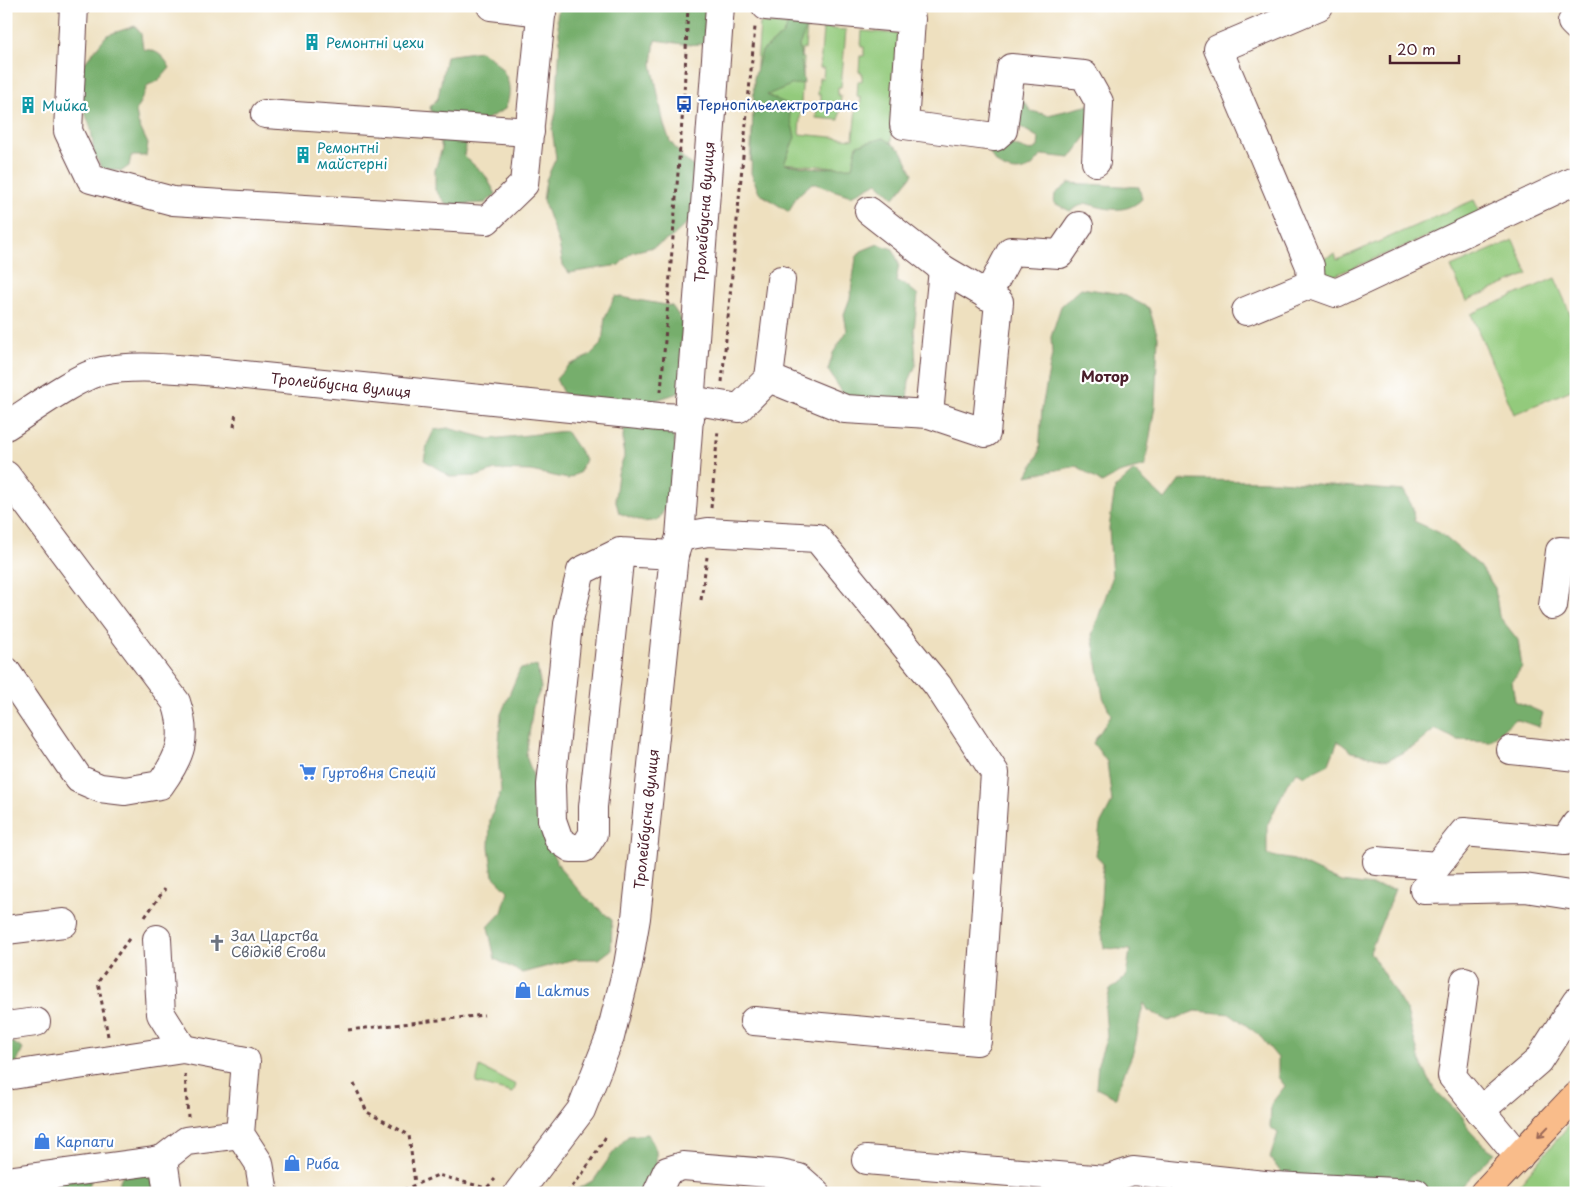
<svg xmlns="http://www.w3.org/2000/svg" width="1582" height="1199" font-family="'Playpen Sans',sans-serif">
<style>
.green{fill:#93ca7c;stroke:#6e7454}
.forest{fill:#76ae6c;stroke:#60664c}
.lines{fill:none;stroke-linecap:round;stroke-linejoin:round}
.minor-casing{stroke:#633c41;stroke-width:30}
.highway-casing{stroke:#633c41;stroke-width:30}
.path{stroke:#633c41;stroke-width:3;stroke-dasharray:4 4;stroke-linecap:butt}
.minor{stroke:#fff;stroke-width:28}
.highway{stroke:#f9bc8a;stroke-width:28}
.oneway{stroke:#996656}
.labels{text-anchor:middle;dominant-baseline:central;stroke-width:4.5;stroke-linejoin:round;paint-order:stroke}
.culture-label{font-size:14px;fill:#0d838f;stroke:#fff;text-anchor:start}
.transit-label{font-size:14px;fill:#164399;stroke:#fff;text-anchor:start}
.street-label{font-size:14px;fill:#4a1f2b;stroke:#fff}
.shop-label{font-size:14px;fill:#366cbe;stroke:#fff;text-anchor:start}
.worship-label{font-size:14px;fill:#5b616d;stroke:#fff;text-anchor:start}
.neighbourhood-label{font-size:15px;font-weight:bold;fill:#4a1f2b;stroke:#fff}
</style>
<rect width="100%" height="100%" fill="#fff"/>
<filter id="ink" filterUnits="userSpaceOnUse"><feTurbulence type="fractalNoise" baseFrequency=".02" numOctaves="2"/><feDisplacementMap in="SourceGraphic" scale="10" xChannelSelector="R" yChannelSelector="G"/><feConvolveMatrix kernelMatrix="1 2 1 2 8 2 1 2 1" color-interpolation-filters="sRGB"/></filter>
<filter id="wash" filterUnits="userSpaceOnUse"><feTurbulence type="fractalNoise" baseFrequency=".0096" numOctaves="4" result="noise"/><feDisplacementMap in="SourceGraphic" scale="20" xChannelSelector="R" yChannelSelector="G"/><feGaussianBlur stdDeviation="1.12" result="paint"/><feColorMatrix in="noise" values="0 0 0 0 0 0 0 0 0 0 0 0 0 0 0 0 0 1.4 0 .05"/><feComposite in="paint" operator="in"/></filter>
<g filter="url(#wash)">
<rect width="100%" height="100%" fill="#eee0bf"/>
<g class="green">
<polygon points="760,23 807,27 805,49 802,49 801,57 804,58 799,134 853,139 856,108 860,108 861,98 857,97 858,81 862,81 862,72 859,72 860,56 864,56 864,47 861,47 862,31 899,34 889,171 750,161"/>
<polygon points="823,28 846,30 841,87 838,87 838,95 841,96 839,120 816,118 817,104 821,104 821,95 818,95 819,78 823,78 824,68 820,68"/>
<polygon points="1474,200 1481,214 1326,279 1318,261 1335,254 1337,260"/>
<polygon points="1513,240 1528,274 1466,301 1451,267"/>
<polygon points="1555,278 1576,327 1576,388 1514,414 1471,314"/>
<polygon points="480,1067 516,1085 513,1093 476,1083"/>
<polygon points="1576,1117 1576,1193 1512,1193 1569,1125"/>
</g>
<g class="forest">
<path d="M559,6H715L707,43C687,47 675,42 655,40L652,64L664,125L670,141L683,158L696,169V215L672,237L654,247L632,252L619,265L569,273L563,265L559,244L543,200L546,180L556,158L552,129L556,112L560,41L557,18Z"/>
<polygon points="788,24 807,28 799,45 804,83 791,85 767,95 787,104 795,137 784,164 816,168 852,167 857,145 884,138 902,151 913,174 894,198 877,182 851,196 812,183 796,197 789,212 759,193 751,173 754,78 762,51 782,35"/>
<path d="M135,26L141,34L143,49C157,50 164,56 170,68L158,81L148,85L136,111L138,123L148,144L146,156H131L129,166L122,171L102,168L94,154L91,129L83,107L82,66L107,35Z"/>
<path d="M480,51C502,63 517,83 505,109L468,130L464,156L485,175L496,194L485,203L447,205L435,190V170L442,148L430,107L438,98L446,56Z"/>
<path d="M1016,92L1031,111L1048,115L1090,105L1091,130L1070,158L1042,155C1039,158 1035,164 1031,167C1014,177 993,167 989,149L1004,142L1030,151L1038,147L1039,138L1007,119Z"/>
<path d="M1069,183L1139,187L1142,199C1126,215 1105,209 1085,203L1070,211L1054,203L1055,194Z"/>
<polygon points="878,244 893,249 899,264 896,282 905,284 918,295 914,329 916,365 909,381 907,399 848,401 828,370 833,353 847,331 844,314 850,298 856,258 861,251"/>
<polygon points="1081,288 1122,294 1149,308 1158,337 1155,406 1145,466 1119,473 1102,483 1077,466 1027,476 1039,453 1042,408 1052,354 1051,337 1061,306"/>
<polygon points="615,296 672,306 683,322 681,392 647,403 564,395 556,379 569,365 589,356 602,343 605,317"/>
<polygon points="625,421 671,428 676,448 671,499 658,520 643,522 619,513 615,498 618,474 624,457 623,436"/>
<polygon points="448,428 490,439 566,431 585,459 580,472 568,479 531,471 495,470 478,476 451,477 424,460 427,445 434,430"/>
<path d="M1134,471L1165,500L1180,480L1278,481L1404,491L1413,508L1414,521L1440,533L1480,566L1495,588L1499,616L1518,640L1522,667L1512,681L1515,701L1543,713L1539,727L1515,719L1490,741L1457,740L1435,729L1415,746L1388,760L1352,752L1338,741L1329,764L1305,776L1297,772L1287,784L1267,826V855L1294,860L1341,882L1395,889L1370,952L1407,1012L1420,1061L1434,1089L1462,1116L1470,1131L1483,1145L1495,1153L1461,1187L1459,1193H1338L1287,1180L1270,1158L1278,1133L1270,1127L1271,1104L1285,1086L1278,1077V1058L1259,1035L1231,1014L1195,1011L1169,1021L1148,1010L1144,1003C1139,1018 1138,1034 1134,1049C1129,1066 1119,1080 1116,1098L1096,1088L1098,1063L1107,1037L1105,1009L1110,990L1126,977L1130,950L1104,948L1100,920L1103,864L1096,855L1100,825L1112,802L1107,762L1093,743L1111,715L1103,697L1092,635L1112,578L1109,528L1115,488Z"/>
<polygon points="537,666 541,688 533,707 526,756 547,814 544,839 562,871 583,895 612,920 611,950 599,959 575,959 522,973 495,959 488,927 502,912 508,891 493,876 489,847 490,820 501,791 498,756 501,714 520,669"/>
<polygon points="6,1038 23,1049 13,1071 11,1095 6,1097"/>
<polygon points="648,1134 656,1150 657,1193 570,1193 594,1180 612,1154 628,1136"/>
<polygon points="52,1159 82,1161 91,1179 88,1193 21,1193 34,1168"/>
<polygon points="156,1166 164,1193 117,1193 116,1190 123,1174"/>
</g>
</g>
<g filter="url(#ink)">
<g class="lines">
<g class="minor-casing">
<g id="minor">
<polyline points="74,6 68,131 91,179 173,201 487,220 524,184 542,6"/>
<polyline points="491,6 542,12"/>
<polyline points="766,6 911,19 904,125 995,137 1003,130 1011,68 1084,75 1099,102 1096,162"/>
<polyline points="1572,22 1576,26"/>
<polyline points="265,114 530,132"/>
<polyline points="869,211 943,269"/>
<polyline points="1311,284 1310,266 1218,49 1319,6"/>
<polyline points="987,296 1011,251 1060,254 1079,226"/>
<polyline points="1246,311 1311,284 1336,293 1576,180"/>
<polyline points="769,378 845,409 929,414 943,269 999,302 986,433 929,414"/>
<polyline points="690,400 739,408 769,378 781,280"/>
<path d="M6,426C30,411 77,376 102,371C136,364 172,369 205,371L659,417L690,418"/>
<path d="M6,475L176,702C188,738 181,756 160,785L125,791L100,788L79,779L6,671"/>
<polyline points="680,537 708,532 817,538 938,686 995,773 977,1041 754,1021"/>
<polyline points="620,552 593,807 593,834 584,848 571,848 559,840 552,820 551,785 568,624 581,571 620,552 674,555"/>
<polyline points="1553,606 1560,551 1576,552"/>
<polyline points="1511,750 1576,757"/>
<polyline points="1377,861 1437,866 1464,832 1565,841 1576,824"/>
<polyline points="1424,890 1525,888 1576,896"/>
<polyline points="6,930 64,923"/>
<polyline points="157,939 161,1014 183,1049"/>
<polyline points="1465,981 1452,1076 1519,1157"/>
<polyline points="6,1026 36,1022"/>
<polyline points="6,1076 183,1049 246,1061 240,1134 259,1163 264,1193"/>
<polyline points="1480,1111 1538,1061 1576,1002"/>
<polyline points="163,1159 168,1193"/>
<polyline points="866,1160 1105,1180 1133,1171 1274,1186 1416,1193"/>
<polyline points="6,1181 154,1161 163,1159 186,1141 240,1134"/>
<polyline points="518,1193 581,1110 610,1037 628,965 636,918 674,555 680,537 720,6"/>
<polyline points="657,1193 667,1171 683,1166 780,1174 799,1178 816,1193"/>
</g>
</g>
<g class="highway-casing">
<polyline id="highway" points="1484,1193 1576,1096"/>
</g>
<g class="path">
<polyline points="722,382 755,27"/>
<polyline points="661,392 684,95 688,6"/>
<polyline points="234,427 236,412"/>
<polyline points="711,508 718,430"/>
<polyline points="701,600 707,557"/>
<polyline points="145,917 165,889"/>
<polyline points="348,1030 484,1015"/>
<polyline points="108,1036 98,982 131,936"/>
<polyline points="185,1074 188,1117"/>
<polyline points="354,1084 367,1112 409,1135 415,1184"/>
<polyline points="396,1193 438,1175 486,1188"/>
<polyline points="482,1193 495,1179"/>
<polyline points="567,1193 583,1173 607,1135"/>
</g>
<use href="#minor" class="minor"/>
<use href="#highway" class="highway"/>
</g>
<defs><path id="oneway-shaft" d="M-6 0H5M1.5-3L5.5 0L1.5 3" fill="none" stroke-width="1.6" stroke-linecap="round" stroke-linejoin="round" transform="scale(1.25)"/></defs>
<use class="oneway" href="#oneway-shaft" transform="translate(1543 1132) rotate(134)"/>
</g>
<defs>
<g id="building-bare" transform="scale(1.35)"><path d="M-4-6H4V6H1V3H-1V6H-4ZM-2.5-4.3h1.7v1.8h-1.7ZM.8-4.3h1.7v1.8H.8ZM-2.5-1h1.7V.8h-1.7ZM.8-1h1.7V.8H.8Z" fill="#0f9aa8" stroke="#fff" stroke-width="2.5" paint-order="stroke"/></g>
<g id="bus-bare" transform="scale(1.35)"><path d="M-5-6H5V4H4V6H2V4H-2V6H-4V4H-5ZM-3.5-4V0h7V-4ZM-3.5 1.2v1.5H-2V1.2ZM2 1.2v1.5H3.5V1.2Z" fill="#1a4fb4" stroke="#fff" stroke-width="2.5" paint-order="stroke"/></g>
<g id="supermarket-bare" transform="scale(1.35)"><path d="M-6-5.5h2.5l.6 2H6L4.5 2H-2.5L-4.4-4H-6ZM-1.5 3.2a1.3 1.3 0 1 0 .1 0ZM3 3.2a1.3 1.3 0 1 0 .1 0Z" fill="#3f7fe0" stroke="#fff" stroke-width="2.5" paint-order="stroke"/></g>
<g id="church-bare" transform="scale(1.35)"><path d="M-1.2-6h2.4v3.5h3.3v2.4h-3.3V6h-2.4V-.1h-3.3v-2.4h3.3Z" fill="#6b7280" stroke="#fff" stroke-width="2.5" paint-order="stroke"/></g>
<g id="shop-bare" transform="scale(1.35)"><path d="M-5-2.5h2.3a2.7 3.5 0 0 1 5.4 0H5L5.5 6h-11ZM-1.5-2.5h3a1.5 2.3 0 0 0-3 0Z" fill="#3f7fe0" stroke="#fff" stroke-width="2.5" paint-order="stroke"/></g>
</defs>
<g fill-rule="evenodd">
<use href="#building-bare" x="312" y="42"/>
<use href="#bus-bare" x="684" y="104"/>
<use href="#building-bare" x="28" y="105"/>
<use href="#building-bare" x="303" y="155"/>
<use href="#supermarket-bare" x="308" y="772"/>
<use href="#church-bare" x="217" y="943"/>
<use href="#shop-bare" x="523" y="990"/>
<use href="#shop-bare" x="42" y="1141"/>
<use href="#shop-bare" x="292" y="1163"/>
</g>
<g class="labels">
<g class="culture-label">
<text x="326" y="42">Ремонтні цехи</text>
<text x="42" y="105">Мийка</text>
<text x="317" y="147">Ремонтні<tspan x="317" dy="16">майстерні</tspan></text>
</g>
<g class="transit-label">
<text x="698" y="104">Тернопільелектротранс</text>
</g>
<g class="street-label">
<text transform="translate(704 212) rotate(-86)">Тролейбусна вулиця</text>
<text transform="translate(341 385) rotate(6)">Тролейбусна вулиця</text>
<text transform="translate(646 819) rotate(-84)">Тролейбусна вулиця</text>
</g>
<g class="shop-label">
<text x="322" y="772">Гуртовня Спецій</text>
<text x="537" y="990">Lakmus</text>
<text x="56" y="1141">Карпати</text>
<text x="306" y="1163">Риба</text>
</g>
<g class="worship-label">
<text x="231" y="935">Зал Царства<tspan x="231" dy="16">Свідків Єгови</tspan></text>
</g>
<g class="neighbourhood-label">
<text x="1105" y="375">Мотор</text>
</g>
</g>
<rect width="1582" height="1199" fill="none" stroke="#fff" stroke-width="25"/>
<path d="M1390 55v8h69v-8" fill="none" stroke="#4a1f2b" stroke-width="2.5"/>
<text x="1397" y="55" font-size="15" fill="#4a1f2b" stroke="#ffffff" stroke-width="4" paint-order="stroke">20 m</text>
</svg>
